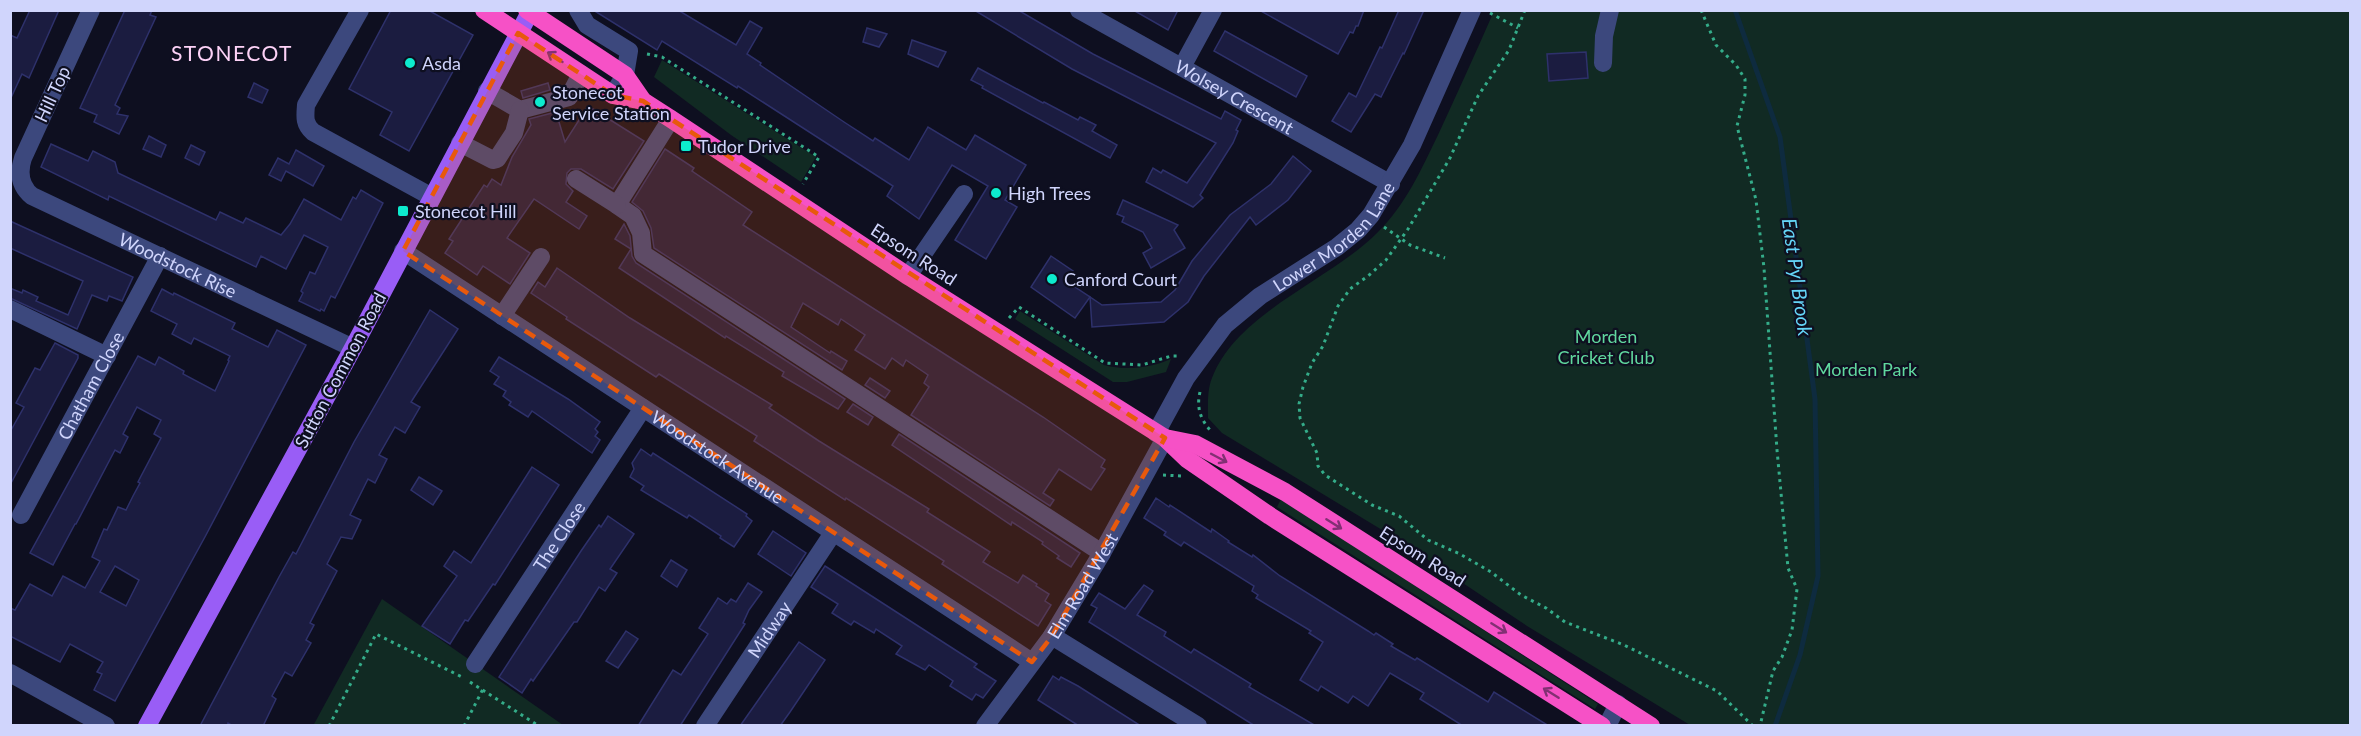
<svg xmlns="http://www.w3.org/2000/svg" width="2361" height="736" font-family="Lato,sans-serif">
<style>
.green{fill:#112a23}
.lines{fill:none;stroke-linecap:round;stroke-linejoin:round}
.stream{stroke:#0e2b3f;stroke-width:5}
.building{fill:#1b1c40;stroke:#2e316b;stroke-width:1.5;fill-rule:evenodd}
.path{stroke:#34ac89;stroke-width:3;stroke-dasharray:3 4.5;stroke-linecap:butt}
.minor{stroke:#3c487d;stroke-width:18}
.major{stroke:#995df6;stroke-width:18}
.highway{stroke:#f651c6;stroke-width:18}
.oneway{stroke:#823073}
.marked{fill:#e8590c;fill-opacity:0.2;stroke:#e8590c;stroke-width:4.5;stroke-dasharray:12 8;stroke-linejoin:round}
.poi-dot{fill:#0debce;stroke:#0e0f20;stroke-width:2}
.labels{text-anchor:middle;dominant-baseline:central;stroke-width:4.5;stroke-linejoin:round;paint-order:stroke}
.poi-label{font-size:18px;fill:#d0d5fc;stroke:#0e0f20;text-anchor:start}
.street-label{font-size:18px;fill:#d0d5fc;stroke:#0e0f20}
.park-label{font-size:18px;fill:#60d89e;stroke:#0e0f20}
.water-label{font-size:20px;font-style:italic;fill:#64d5f7;stroke:#0e0f20}
.quarter-label{font-size:21px;letter-spacing:1.5px;fill:#fdd2f7;stroke:#0e0f20}
</style>
<rect width="100%" height="100%" fill="#0e0f20"/>
<g class="green">
<path d="M1494,11H2350V725H1690L1527,626L1397,539L1222,433L1208,418C1208,405 1207,390 1212,378C1237,312 1331,280 1378,232C1406,204 1421,170 1438,135C1457,94 1476,52 1494,11Z"/>
<polygon points="662,60 816,157 801,182 731,135 654,77"/>
<path d="M1020,311L1104,365C1126,371 1150,368 1171,359L1166,372L1127,382H1113L1015,319Z"/>
<polygon points="1281,499 1598,704 1595,709 1277,507"/>
<polygon points="382,599 563,725 313,726"/>
</g>
<g class="lines">
<polyline class="stream" points="1735,10 1780,137 1815,399 1818,576 1800,655 1775,726"/>
</g>
<g class="building">
<polygon points="30,10 59,10 29,78 22,74 10,100 10,35 17,38"/>
<polygon points="125,10 152,10 150,15 156,17 115,105 120,108 117,114 128,116 119,134 94,122 97,115 80,108"/>
<polygon points="391,10 428,10 473,35 409,151 380,135 392,112 349,89"/>
<polygon points="593,10 678,10 736,45 750,21 762,28 747,54 761,63 760,65 844,122 873,141 875,138 909,160 928,127 966,150 975,135 1026,165 1005,200 1017,207 986,259 955,240 988,186 952,165 919,219 887,196 893,186 738,86 737,88 662,41 657,50"/>
<polygon points="974,10 1018,10 1093,54 1221,119 1225,111 1241,120 1236,130 1238,131 1233,143 1200,195 1203,198 1193,207 1146,182 1153,168 1161,173 1163,170 1187,183 1216,143 1072,69"/>
<polygon points="1133,10 1178,10 1168,30"/>
<polygon points="1259,10 1364,10 1358,26 1356,26 1353,33 1350,32 1338,54"/>
<polygon points="1399,10 1424,10 1404,54 1403,53 1381,97 1375,94 1351,132 1332,121 1349,93 1356,97 1380,47 1382,48"/>
<polygon points="867,28 887,34 879,47 863,42"/>
<polygon points="1225,31 1307,76 1296,97 1214,51"/>
<polygon points="912,40 946,52 938,67 908,54"/>
<polygon points="1586,52 1588,78 1549,81 1547,54"/>
<polygon points="978,68 1043,103 1044,102 1078,120 1080,117 1096,125 1092,131 1117,145 1110,158 982,88 983,86 971,80"/>
<polygon points="254,83 268,90 262,103 248,97"/>
<polygon points="548,83 550,90 523,98 521,91"/>
<polygon points="588,106 644,141 613,189 581,169 571,169 567,173 566,184 573,191 566,202 587,216 579,229 534,199 507,238 530,253 510,284 483,266 477,275 445,253 453,241 449,239 484,185 487,187 492,179 501,185 512,157 531,125 529,119 556,112 565,142"/>
<polygon points="149,136 166,145 161,157 143,149"/>
<polygon points="51,144 88,161 93,151 115,162 118,173 216,220 220,212 243,223 246,218 281,235 290,224 304,199 341,220 353,197 356,199 361,190 383,203 335,298 331,296 324,311 321,309 320,311 299,301 303,293 301,291 310,272 315,274 328,247 304,235 286,269 261,256 256,267 109,196 108,200 41,167"/>
<polygon points="191,145 205,152 199,165 185,158"/>
<polygon points="665,149 694,168 692,171 752,212 743,225 1043,417 1105,460 1101,467 1105,469 1091,490 1059,469 1043,493 1054,500 1050,506 911,415 929,387 924,383 928,375 906,360 903,366 892,358 885,369 855,350 865,335 841,319 838,325 803,303 791,327 830,353 831,351 847,361 842,370 654,248 651,228 643,211 632,202"/>
<polygon points="296,150 324,166 313,186 286,171 281,181 269,175 278,158 289,164"/>
<polygon points="1293,156 1311,171 1288,200 1256,225 1250,217 1204,276 1188,302 1164,322 1092,327 1090,297 1102,305 1161,302 1175,290 1192,261 1230,215 1271,184"/>
<polygon points="1123,200 1178,225 1174,230 1185,248 1151,268 1143,253 1152,248 1143,232 1122,222 1124,217 1117,214"/>
<polygon points="10,221 133,277 122,301 109,296 107,301 92,295 77,329 10,298 10,288 22,293 23,290 38,297 36,301 68,315 83,281 10,248"/>
<polygon points="624,224 630,236 632,256 636,263 845,399 838,409 782,376 784,372 726,336 725,338 619,268 631,249 615,239"/>
<polygon points="1051,256 1073,271 1066,281 1090,297 1075,318 1031,287"/>
<polygon points="557,268 630,318 772,405 769,408 819,441 929,509 927,512 990,552 983,562 1018,583 1023,575 1037,584 1036,586 1049,594 1045,601 1051,605 1038,626 942,564 944,561 846,498 845,500 754,441 757,436 659,374 656,377 566,319 567,317 531,293 538,282 545,287"/>
<path d="M162,289L173,295L174,293L235,323L232,329L268,347L277,330L306,345L206,535L115,701L94,690L102,674L97,672L103,662L70,644L60,662L10,636V608L15,610L30,584L52,596L63,576L85,588L100,561L92,557L104,529L107,530L118,507L126,510L133,496L140,483L138,482L161,438L154,434L161,420L137,407L123,434L128,437L120,453L115,450L76,524H75L53,565L30,553L138,356L155,365L159,357L184,371L183,374L215,391L229,361L228,360L230,356L194,338L191,344L172,334L177,324L151,311ZM115,566L139,580L126,606L100,592Z"/>
<polygon points="430,310 458,329 411,402 420,407 405,433 395,427 379,455 387,459 375,483 368,479 350,515 361,520 352,539 341,537 327,564 337,571 310,623 314,625 306,640 311,643 292,676 285,672 272,696 276,699 263,726 233,726 228,723 227,726 200,726 279,577 293,552 296,554 354,442"/>
<polygon points="55,343 78,355 78,358 10,485 10,432 24,407 16,403 35,368 40,370"/>
<polygon points="499,357 568,399 600,422 595,429 598,432 595,436 600,440 592,453 532,411 528,417 509,405 511,402 503,396 506,391 494,384 499,377 490,371"/>
<polygon points="870,378 890,391 885,398 865,385"/>
<polygon points="853,404 873,417 868,425 847,412"/>
<polygon points="899,434 1080,553 1071,567 1057,558 1059,556 1042,544 1043,542 1012,522 1011,525 892,445"/>
<polygon points="641,449 651,456 653,453 747,514 746,516 752,521 734,547 720,538 721,536 689,515 687,518 641,490 644,486 630,477 634,469 632,463"/>
<polygon points="532,467 559,485 495,585 493,584 468,621 465,620 450,644 422,626 457,576 444,566 454,551 471,563"/>
<polygon points="419,477 442,491 433,505 411,490"/>
<polygon points="1156,498 1169,507 1170,505 1211,532 1212,529 1229,541 1228,542 1252,557 1253,555 1280,576 1368,631 1374,635 1376,633 1393,644 1391,646 1415,660 1417,658 1488,702 1494,692 1549,726 1463,726 1420,699 1424,693 1390,673 1368,706 1353,696 1348,703 1321,686 1318,691 1300,680 1323,642 1309,633 1311,631 1256,598 1258,595 1252,591 1254,586 1184,542 1181,546 1164,535 1166,532 1144,518"/>
<polygon points="608,516 634,534 610,569 617,573 605,591 599,587 577,622 574,622 533,681 531,679 522,693 499,677 581,551 599,525 601,527"/>
<polygon points="773,531 806,553 791,576 758,554"/>
<polygon points="671,560 687,570 677,587 661,576"/>
<polygon points="825,566 977,664 974,667 996,681 983,698 976,694 972,700 950,686 953,681 929,665 925,670 896,654 902,646 876,629 874,633 854,621 851,625 832,613 838,604 811,587"/>
<polygon points="748,583 762,592 749,610 743,623 745,624 680,726 638,726 673,670 681,675 708,634 699,628 718,598 727,604 731,599 736,602"/>
<polygon points="1144,585 1153,591 1137,615 1166,632 1164,636 1191,653 1194,649 1251,684 1249,687 1316,726 1255,726 1089,622 1097,608 1091,605 1099,593 1125,609"/>
<polygon points="626,631 638,639 618,668 606,661"/>
<polygon points="799,642 825,660 790,712 780,726 740,726"/>
<polygon points="1053,676 1059,680 1061,677 1078,686 1141,726 1079,726 1038,700"/>
</g>
<g class="lines">
<g class="path">
<polyline points="1525,10 1509,50 1478,96 1450,158 1408,229 1386,260 1368,276 1350,289 1338,306 1323,346 1312,363 1303,387 1299,404 1300,418 1317,453 1318,466 1325,475 1372,505 1399,516 1428,540 1460,554 1491,572 1521,595 1546,608 1565,622 1624,645 1717,691 1753,726"/>
<polyline points="1701,10 1716,45 1736,65 1745,79 1745,95 1737,126 1756,200 1764,268 1777,450 1788,568 1797,589 1792,630 1782,657 1773,671 1760,726"/>
<polyline points="1490,13 1518,28"/>
<polyline points="647,54 662,57 819,157 803,184"/>
<polyline points="1384,227 1410,245 1445,258"/>
<polyline points="1009,318 1019,307 1105,363 1142,365 1171,356 1180,356"/>
<path d="M1200,392C1196,408 1201,421 1212,432"/>
<polyline points="1163,475 1181,476"/>
<polyline points="470,682 539,726"/>
<polyline points="329,726 376,634 462,677"/>
<polyline points="464,726 483,689"/>
</g>
<g class="minor">
<path id="s1" d="M91,10L23,158C18,173 20,186 32,196L353,348"/>
<path d="M360,10L306,105C305,117 304,124 313,132L432,197"/>
<polyline points="578,10 587,25 629,51 625,75 613,95"/>
<path id="s2" d="M1079,10L1391,184"/>
<polyline points="1603,63 1604,36 1610,10"/>
<polyline points="1182,67 1213,10"/>
<polyline points="487,91 520,110 569,97 581,74"/>
<polyline points="671,119 617,205 633,216 641,233 643,254 1102,553"/>
<polyline points="460,143 493,160 497,159 514,133 520,110"/>
<polyline points="576,179 617,205"/>
<path id="s3" d="M403,251L1032,662"/>
<polyline points="908,276 964,194"/>
<polyline points="10,309 107,356"/>
<polyline points="502,316 541,257"/>
<path id="s4" d="M1156,433L1186,378L1225,325L1260,296L1337,247L1358,230L1371,215L1412,145L1472,10"/>
<path id="s5" d="M21,515L160,256"/>
<polyline points="1052,636 1198,726"/>
<path id="s6" d="M475,664L643,408"/>
<polyline points="10,673 106,726"/>
<path id="s7" d="M705,726L833,533"/>
<path id="s8" d="M985,726L1052,636L1102,553L1165,438"/>
<polyline points="1607,726 1618,704"/>
</g>
<polyline class="major" points="147,726 353,348 530,12"/>
<g class="highway">
<polyline points="484,10 613,95 643,101"/>
<polyline points="527,10 625,75 643,101 671,119 908,276 1165,438 1187,459 1270,516 1602,726"/>
<polyline points="1165,438 1195,444 1285,492 1651,726"/>
</g>
</g>
<defs><path id="oneway-shaft" d="M-6 0H5M1.5-3L5.5 0L1.5 3" fill="none" stroke-width="1.6" stroke-linecap="round" stroke-linejoin="round" transform="scale(1.5)"/></defs>
<g class="oneway">
<use href="#oneway-shaft" transform="translate(555 57) rotate(-147)"/>
<use href="#oneway-shaft" transform="translate(1219 458) rotate(28)"/>
<use href="#oneway-shaft" transform="translate(1334 524) rotate(32)"/>
<use href="#oneway-shaft" transform="translate(1499 628) rotate(32)"/>
<use href="#oneway-shaft" transform="translate(1551 693) rotate(-148)"/>
</g>
<path class="marked" d="M518,33L613,95L643,101L1165,438L1052,636L1032,662L403,251Z"/>
<g class="poi-dot">
<circle cx="410" cy="63" r="6"/>
<circle cx="540" cy="102" r="6"/>
<rect x="680" y="140" width="12" height="12" rx="3"/>
<circle cx="996" cy="193" r="6"/>
<rect x="397" y="205" width="12" height="12" rx="3"/>
<circle cx="1052" cy="279" r="6"/>
</g>
<g class="labels">
<g class="poi-label">
<text x="422" y="63">Asda</text>
<text x="552" y="92">Stonecot<tspan x="552" dy="21">Service Station</tspan></text>
<text x="698" y="146">Tudor Drive</text>
<text x="1008" y="193">High Trees</text>
<text x="415" y="211">Stonecot Hill</text>
<text x="1064" y="279">Canford Court</text>
</g>
<g class="street-label">
<text transform="translate(52 94) rotate(-65)">Hill Top</text>
<text stroke="none"><textPath href="#s2" startOffset="178">Wolsey Crescent</textPath></text>
<text stroke="none"><textPath href="#s4" startOffset="270">Lower Morden Lane</textPath></text>
<text transform="translate(914 254) rotate(33)">Epsom Road</text>
<text stroke="none"><textPath href="#s1" startOffset="366">Woodstock Rise</textPath></text>
<text transform="translate(340 370) rotate(-62)">Sutton Common Road</text>
<text stroke="none"><textPath href="#s5" startOffset="147">Chatham Close</textPath></text>
<text stroke="none"><textPath href="#s3" startOffset="376">Woodstock Avenue</textPath></text>
<text stroke="none"><textPath href="#s6" startOffset="153">The Close</textPath></text>
<text transform="translate(1423 556) rotate(32)">Epsom Road</text>
<text stroke="none"><textPath href="#s8" startOffset="171">Elm Road West</textPath></text>
<text stroke="none"><textPath href="#s7" startOffset="116">Midway</textPath></text>
</g>
<g class="park-label">
<text x="1606" y="336">Morden<tspan x="1606" dy="21">Cricket Club</tspan></text>
<text x="1866" y="369">Morden Park</text>
</g>
<g class="water-label">
<text transform="translate(1798 277) rotate(82)">East Pyl Brook</text>
</g>
<g class="quarter-label">
<text x="232" y="52">STONECOT</text>
</g>
</g>
<rect width="2361" height="736" fill="none" stroke="#d0d5fc" stroke-width="24"/>
</svg>
